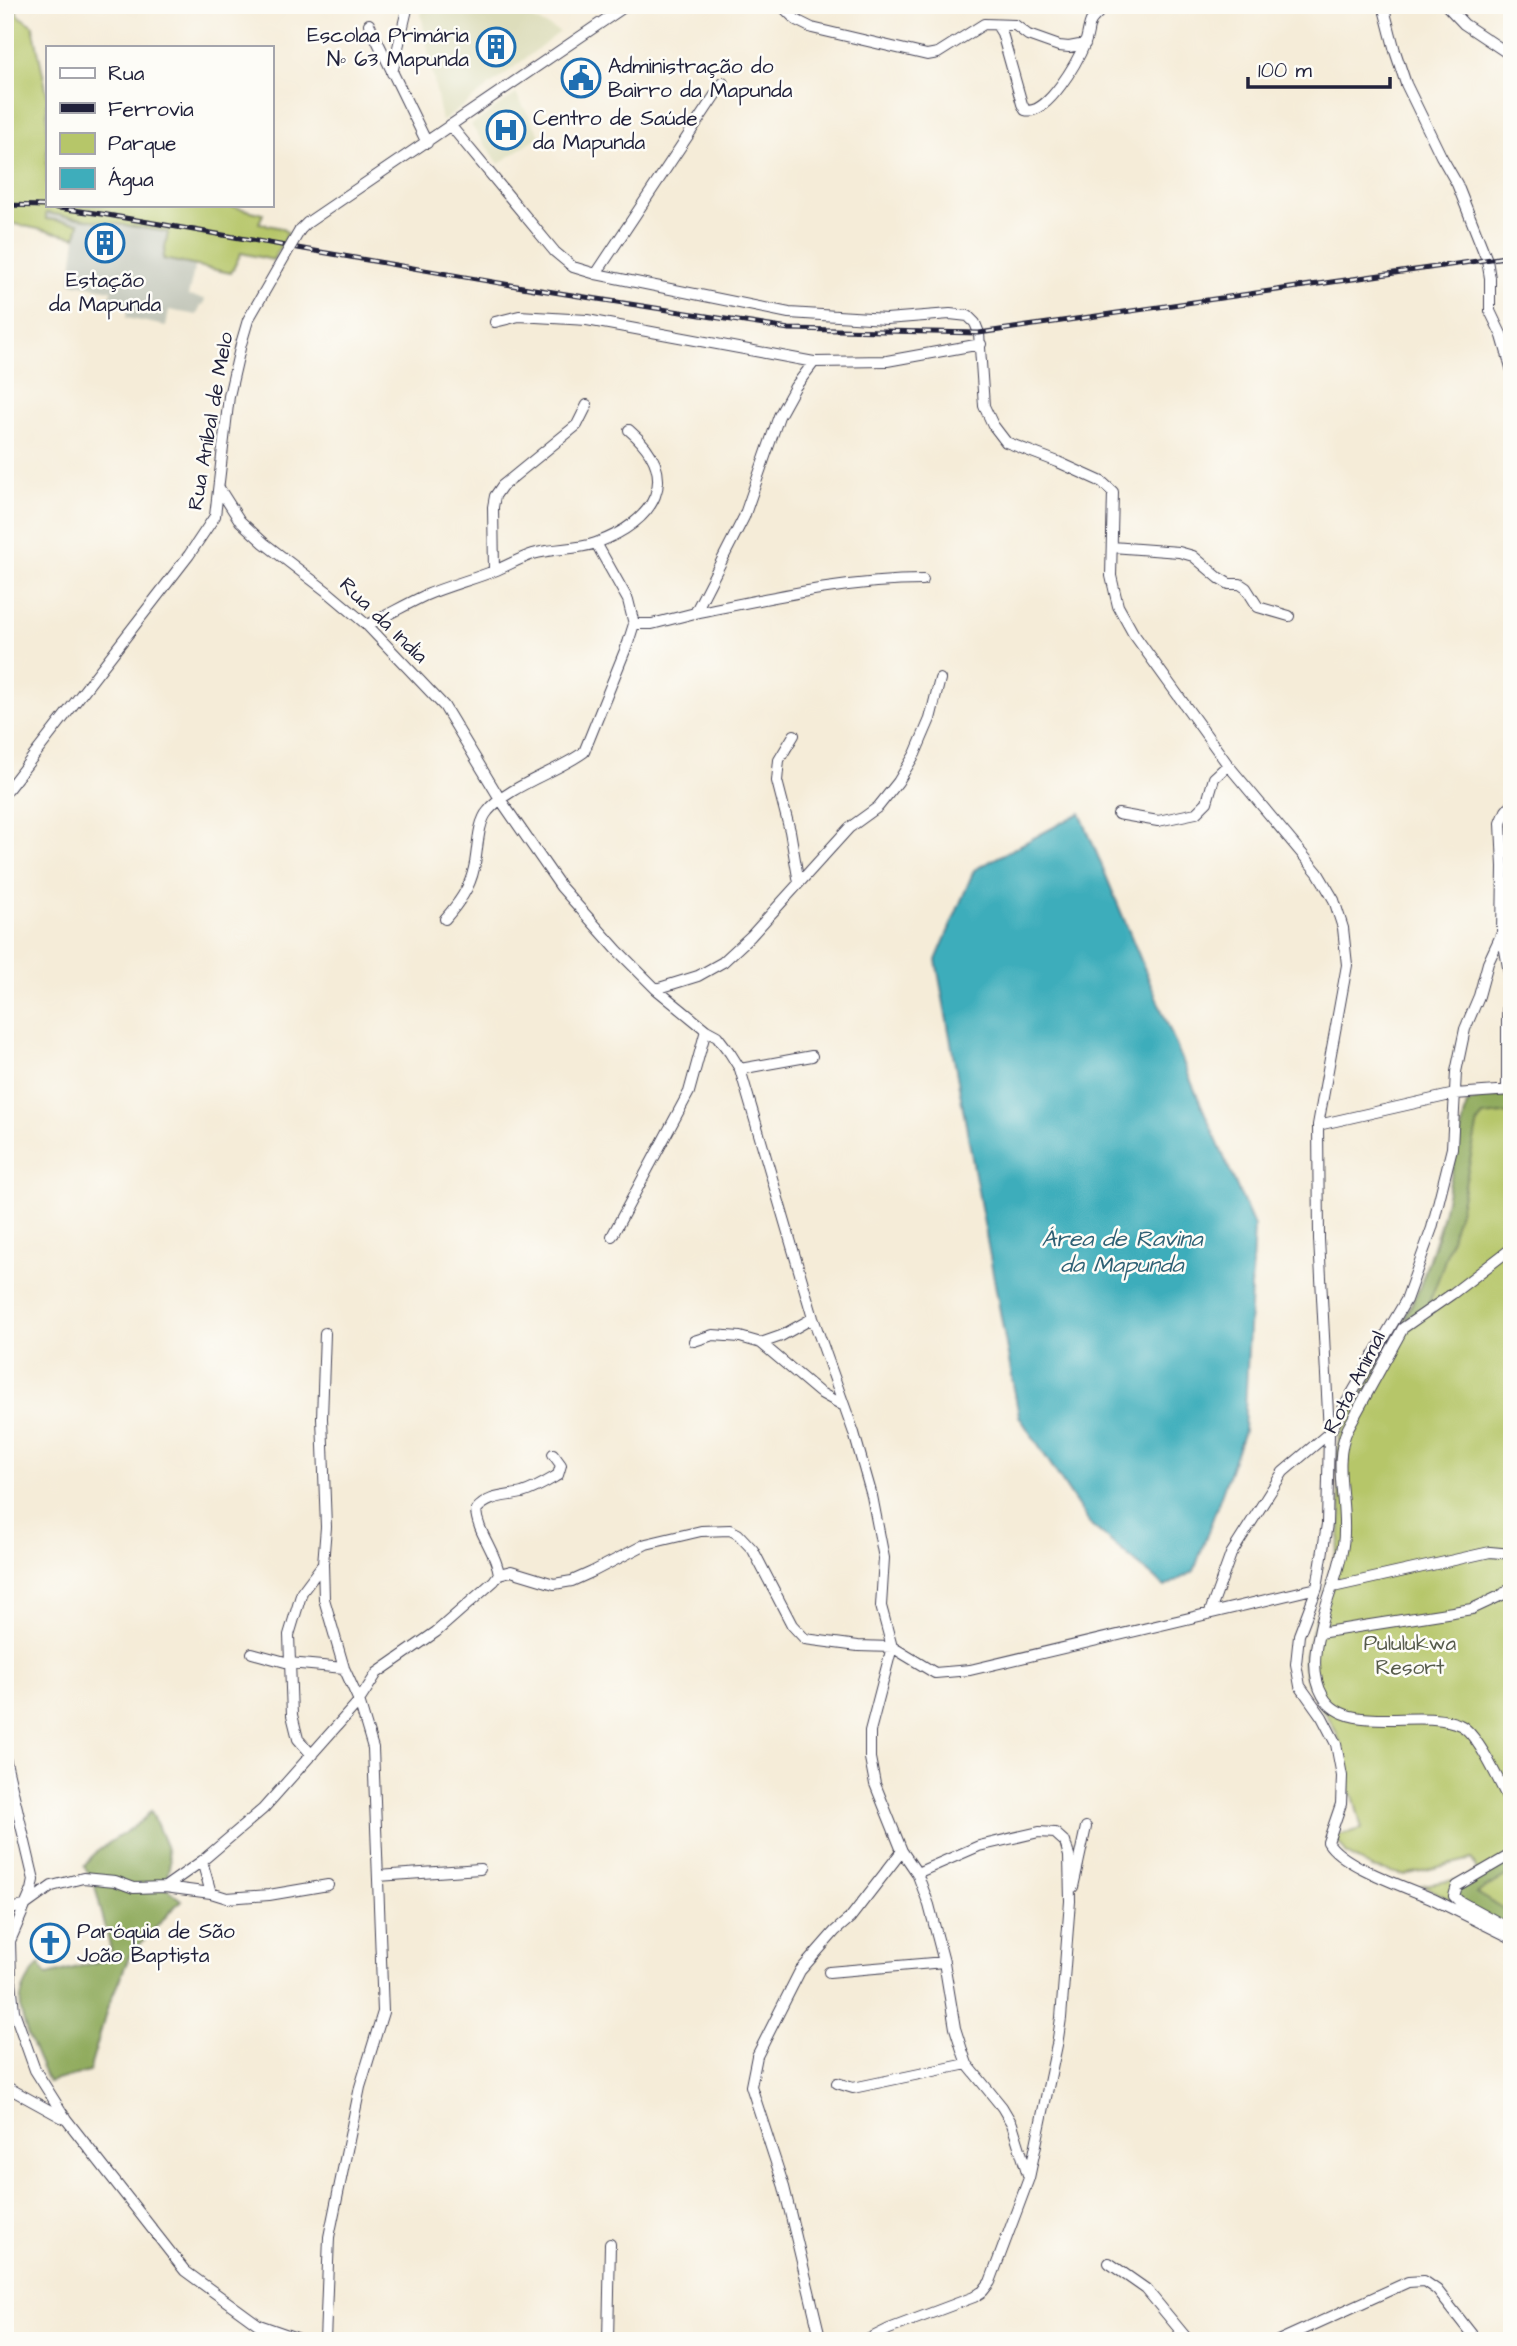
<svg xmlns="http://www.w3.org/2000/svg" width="1517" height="2346" font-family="'Architects Daughter',sans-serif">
  <rect width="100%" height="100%" fill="#fdfcf7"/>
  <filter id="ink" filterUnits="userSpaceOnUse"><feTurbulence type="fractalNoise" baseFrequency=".0143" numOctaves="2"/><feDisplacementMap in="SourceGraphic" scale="14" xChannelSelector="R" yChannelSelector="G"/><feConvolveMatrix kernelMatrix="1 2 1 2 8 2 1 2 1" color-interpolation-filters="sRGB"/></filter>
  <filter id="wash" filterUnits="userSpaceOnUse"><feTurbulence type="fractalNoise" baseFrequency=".00686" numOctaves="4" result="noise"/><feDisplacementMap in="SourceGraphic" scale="28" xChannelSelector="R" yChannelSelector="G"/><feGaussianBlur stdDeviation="1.57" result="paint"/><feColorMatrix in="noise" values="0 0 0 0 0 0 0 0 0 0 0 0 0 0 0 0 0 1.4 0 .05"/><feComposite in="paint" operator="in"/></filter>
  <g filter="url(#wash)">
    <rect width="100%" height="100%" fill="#f5ecd8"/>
    <!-- built -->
    <path fill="#ddb" d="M425 5H504L560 32 442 122 421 14Z
      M516 94 540 135 499 164 471 125Z"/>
    <!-- industrial -->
    <path fill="#c2c6b9" d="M46 213 169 232 163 258 195 265 188 296 205 299 203 305H201L197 315 169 310 166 326 126 318 128 304 109 301 111 290 70 283 78 223 45 219Z"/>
    <!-- green -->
    <path fill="#b6c669" stroke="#6c7452" stroke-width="2" d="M5 5H15L17 14 33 26 47 93V205H227L263 214 259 223 281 228 288 233 273 260 241 253 231 273 163 259 168 232 46 213V219L79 223 76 237 5 222Z
      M1512 1095V1934L1423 1885 1461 1879 1477 1871 1472 1859 1405 1875 1372 1868 1347 1854 1334 1836 1362 1829 1353 1795H1350C1348 1771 1345 1748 1333 1726 1322 1704 1304 1688 1303 1662L1340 1540 1341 1519 1337 1461 1339 1436 1419 1289 1447 1203 1467 1104 1480 1098Z"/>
    <!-- forest -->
    <path fill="#90ab5d" stroke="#59664c" stroke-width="2" d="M1512 1095V1113L1483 1116 1478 1122 1460 1208 1442 1269 1427 1308 1404 1320 1419 1289 1439 1232 1467 1104 1480 1098Z
      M151 1811 166 1846 170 1862 165 1887 181 1900 130 1955 108 2006 89 2072 48 2082C40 2062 17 2019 21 1998 23 1986 32 1973 39 1964L47 1975 113 1958 95 1886 84 1866C101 1841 132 1834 151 1811Z
      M1512 1854V1872L1477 1893 1512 1914V1934L1458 1905 1457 1886Z"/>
    <!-- water -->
    <path fill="#3eadbb" stroke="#30687b" stroke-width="2" d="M1080 813 1193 1086 1254 1226 1244 1431 1194 1571 1165 1587 1090 1524 1019 1416 936 960 974 870Z"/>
  </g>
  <g filter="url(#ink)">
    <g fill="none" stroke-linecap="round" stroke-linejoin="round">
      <defs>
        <path id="minor" d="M781 5 796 20 812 28 927 55 938 53 984 24 1015 25 1028 35 1059 46 1069 47 1085 44
          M1383 5 1395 51 1406 84 1441 156 1457 184 1487 260 1490 278V311L1502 336 1512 371
          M1446 5 1464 24 1512 56
          M369 24 427 143
          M997 25 1002 33 1022 104 1025 110C1047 117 1078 60 1085 43 1088 36 1088 27 1091 21 1095 15 1102 10 1107 5
          M392 73 408 5
          M450 125 555 252 573 267 596 274 789 313 886 319 950 314 968 316 975 323 979 333 984 406 993 425 1006 442 1058 462 1102 482 1113 492 1111 576 1118 606 1133 633 1228 765 1318 873 1334 900 1343 928 1347 965 1318 1125 1319 1239 1329 1433 1327 1524 1317 1588 1299 1635 1296 1664 1300 1686 1322 1717 1336 1744 1342 1776 1341 1804 1328 1842C1342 1866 1406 1887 1433 1899 1459 1912 1486 1925 1512 1938
          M300 230 307 223 627 5
          M596 274 723 83
          M495 322 519 316 587 320 814 362 887 361 981 344
          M219 488 240 521 264 543 329 593 367 625 444 706 500 799 561 887 618 951 656 989 706 1030 717 1036 730 1053 740 1069 813 1318 854 1433 872 1496 884 1558 881 1606 892 1647 870 1731V1758L875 1784 902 1851 917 1873 929 1905 944 1962 955 2028 962 2050 967 2064 1002 2107 1012 2124 1029 2178
          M1112 547 1179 552 1193 556 1219 578 1229 584H1240L1246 588 1258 607 1289 616
          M494 571 493 507 495 496 502 486 577 425 587 405
          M695 613C770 598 847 580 923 580
          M634 624H652L695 613 744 517 779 416 795 387 814 362
          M367 625C386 616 405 605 424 596 447 586 471 580 494 571 507 566 520 558 533 554 554 548 576 550 596 543 654 522 684 477 629 430
          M794 735 779 760 777 781 790 831 799 883
          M5 793 189 555 215 516 229 396 241 344 248 320 278 268
          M1118 814 1158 821 1196 813 1207 802 1214 778 1228 765
          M445 919C458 904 470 888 474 868 478 852 477 823 488 811 508 786 557 772 584 752L628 643 634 624 628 600 596 543
          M656 989 698 976 723 962 751 936 849 828 878 807 898 782 915 754 930 719 940 679
          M740 1069 812 1056
          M1507 1091V1018L1509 973 1502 933 1503 867 1501 823 1506 811 1512 804
          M1318 1125 1455 1094 1511 1090
          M612 1236 689 1092 706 1030
          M1512 1248 1452 1294 1403 1328 1348 1428C1331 1464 1349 1506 1343 1545 1339 1576 1324 1603 1319 1633L1472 1609 1502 1595 1512 1587
          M694 1341 713 1335 740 1337 761 1343 819 1392 844 1406
          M761 1343 781 1336 813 1318
          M499 1574 511 1571 554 1584 572 1581 592 1572 646 1544 701 1531 730 1530 738 1534 753 1550 792 1625 805 1639 858 1646 892 1647 935 1673 970 1670 1317 1588
          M1333 1587 1490 1552 1512 1554
          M1210 1612 1231 1554 1283 1472 1329 1433 1406 1300 1432 1228 1452 1148 1456 1072 1465 1029 1479 996 1488 963 1502 933
          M1319 1633C1314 1654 1312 1677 1323 1696 1345 1737 1423 1707 1460 1725 1478 1733 1502 1788 1512 1807
          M252 1653 289 1663 344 1668
          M312 1755 298 1739 292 1715 289 1635 302 1592 323 1564
          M5 1758 34 1880 32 1890 10 1941 11 1980 14 2011 35 2070 66 2119 185 2271 259 2325 305 2341
          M1512 1854 1457 1886 1454 1896 1459 1901 1512 1930
          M202 1861 211 1893
          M378 1876 480 1869
          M165 1887 211 1893 227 1898 269 1895 328 1885
          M1073 1887 1086 1827
          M5 1910 24 1906 52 1886 83 1878 115 1881 134 1888 165 1887 202 1861 263 1809 359 1701 377 1673 436 1632 494 1581 499 1574C496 1551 477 1533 476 1510 489 1495 504 1497 522 1493 535 1489 546 1482 558 1475L561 1465 553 1454
          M829 1972 944 1962
          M837 2083 853 2088 967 2064
          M5 2086 65 2119
          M1109 2263 1146 2289 1189 2341
          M325 2341 329 2237 360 2087 383 2012 373 1748 359 1701 344 1668 324 1599 323 1564 326 1527 322 1418 325 1333
          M608 2341 610 2244
          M821 2341 784 2187 751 2086 757 2056 800 1971 835 1931 850 1918 902 1851
          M865 2341 889 2329 974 2297 983 2291 990 2282 1029 2178 1057 2045 1061 2018 1070 1901 1069 1856 1065 1842 1055 1833 1039 1832 979 1846 917 1873
          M1278 2341 1408 2282 1424 2281 1437 2290 1477 2341"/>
      </defs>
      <!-- minor casing -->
      <use href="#minor" stroke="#424053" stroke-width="12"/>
      <!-- minor -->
      <use href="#minor" stroke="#fff" stroke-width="10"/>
      <defs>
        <path id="rail" d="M5 205 44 206 102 214 534 289 789 329 979 333 1512 256"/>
      </defs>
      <!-- rail casing -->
      <use href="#rail" stroke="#22223b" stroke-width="5"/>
      <!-- rail -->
      <use href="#rail" stroke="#fdfcf7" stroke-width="2.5" stroke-dasharray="8" stroke-linecap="butt"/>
      <defs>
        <path id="minor-bridge" d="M278 268 300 230"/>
      </defs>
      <!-- minor-bridge casing -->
      <use href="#minor-bridge" stroke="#424053" stroke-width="12" stroke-linecap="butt"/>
      <!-- minor-bridge -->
      <use href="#minor-bridge" stroke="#fff" stroke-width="10"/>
    </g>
  </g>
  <!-- icons -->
  <defs>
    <symbol id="building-ring" viewBox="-11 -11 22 22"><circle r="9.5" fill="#fdfcf7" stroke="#1f6fb2" stroke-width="1.5"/><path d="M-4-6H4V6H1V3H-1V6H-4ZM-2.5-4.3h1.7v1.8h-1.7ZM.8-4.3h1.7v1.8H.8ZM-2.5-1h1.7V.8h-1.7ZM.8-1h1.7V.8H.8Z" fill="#1f6fb2"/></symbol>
    <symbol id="civic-ring" viewBox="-11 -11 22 22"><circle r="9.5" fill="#fdfcf7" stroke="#1f6fb2" stroke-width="1.5"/><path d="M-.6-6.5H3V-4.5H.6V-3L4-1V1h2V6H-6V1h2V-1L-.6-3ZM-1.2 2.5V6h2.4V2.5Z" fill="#1f6fb2"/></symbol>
    <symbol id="hospital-ring" viewBox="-11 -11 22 22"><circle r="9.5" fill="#fdfcf7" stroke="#1f6fb2" stroke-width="1.5"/><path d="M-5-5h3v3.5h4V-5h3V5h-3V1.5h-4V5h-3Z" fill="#1f6fb2"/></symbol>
    <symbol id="church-ring" viewBox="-11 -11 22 22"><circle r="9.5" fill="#fdfcf7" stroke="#1f6fb2" stroke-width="1.5"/><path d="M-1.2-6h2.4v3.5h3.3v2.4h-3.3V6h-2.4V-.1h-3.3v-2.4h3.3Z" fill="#1f6fb2"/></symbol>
  </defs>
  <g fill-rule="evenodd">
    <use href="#building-ring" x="474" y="25" width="44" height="44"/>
    <use href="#civic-ring" x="559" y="56" width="44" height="44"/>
    <use href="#hospital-ring" x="484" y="108" width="44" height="44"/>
    <use href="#building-ring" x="83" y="221" width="44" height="44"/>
    <use href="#church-ring" x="28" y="1921" width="44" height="44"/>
  </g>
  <g text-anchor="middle" stroke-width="5" stroke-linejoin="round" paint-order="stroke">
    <!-- poi labels -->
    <g font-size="21" fill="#22223b" stroke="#fdfcf7" text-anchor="start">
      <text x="469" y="42" text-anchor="end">Escolaa Primária<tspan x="469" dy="24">Nº 63 Mapunda</tspan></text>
      <text x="608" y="73">Administração do<tspan x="608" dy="24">Bairro da Mapunda</tspan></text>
      <text x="533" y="125">Centro de Saúde<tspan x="533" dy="24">da Mapunda</tspan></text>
      <text x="105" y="287" text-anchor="middle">Estação<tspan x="105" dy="24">da Mapunda</tspan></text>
      <text x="77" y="1938">Paróquia de São<tspan x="77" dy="24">João Baptista</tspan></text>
    </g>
    <!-- street labels -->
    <g font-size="21" fill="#22223b" stroke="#fdfcf7">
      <text transform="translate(210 421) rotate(-80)" y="7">Rua Aníbal de Melo</text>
      <text transform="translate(384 620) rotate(44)" y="7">Rua da India</text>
      <text transform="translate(1354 1382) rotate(-63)" y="7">Rota Animal</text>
    </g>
    <!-- park labels -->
    <g font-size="21" fill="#565b4b" stroke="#fdfcf7">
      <text x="1410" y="1650">Pululukwa<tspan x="1410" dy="24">Resort</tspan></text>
    </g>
    <!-- water labels -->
    <g font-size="23" font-style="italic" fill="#2f6175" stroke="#fdfcf7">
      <text x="1122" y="1246">Área de Ravina<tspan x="1122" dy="26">da Mapunda</tspan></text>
    </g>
  </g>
  <!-- margin -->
  <rect width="1517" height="2346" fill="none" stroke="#fdfcf7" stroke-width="28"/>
  <!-- legend -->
  <rect x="46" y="46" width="228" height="161" fill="#fdfcf7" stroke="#a5a5ac" stroke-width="2"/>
  <rect x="60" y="68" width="35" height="10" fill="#ffffff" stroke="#a5a5ac" stroke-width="2"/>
  <text x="108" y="80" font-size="21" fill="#22223b">Rua</text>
  <rect x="60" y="103" width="35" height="10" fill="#22223b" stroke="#a5a5ac" stroke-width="2"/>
  <text x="108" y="116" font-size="21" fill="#22223b">Ferrovia</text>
  <rect x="60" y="133" width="35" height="21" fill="#b6c669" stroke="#a5a5ac" stroke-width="2"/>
  <text x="108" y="150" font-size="21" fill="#22223b">Parque</text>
  <rect x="60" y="168" width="35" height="21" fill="#3eadbb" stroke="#a5a5ac" stroke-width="2"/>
  <text x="108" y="186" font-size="21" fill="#22223b">Água</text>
  <!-- scale -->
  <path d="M1248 77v10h142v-10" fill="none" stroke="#22223b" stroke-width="3.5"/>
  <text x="1258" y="77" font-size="21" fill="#22223b" stroke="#fdfcf7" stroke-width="5" paint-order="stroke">100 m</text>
</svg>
